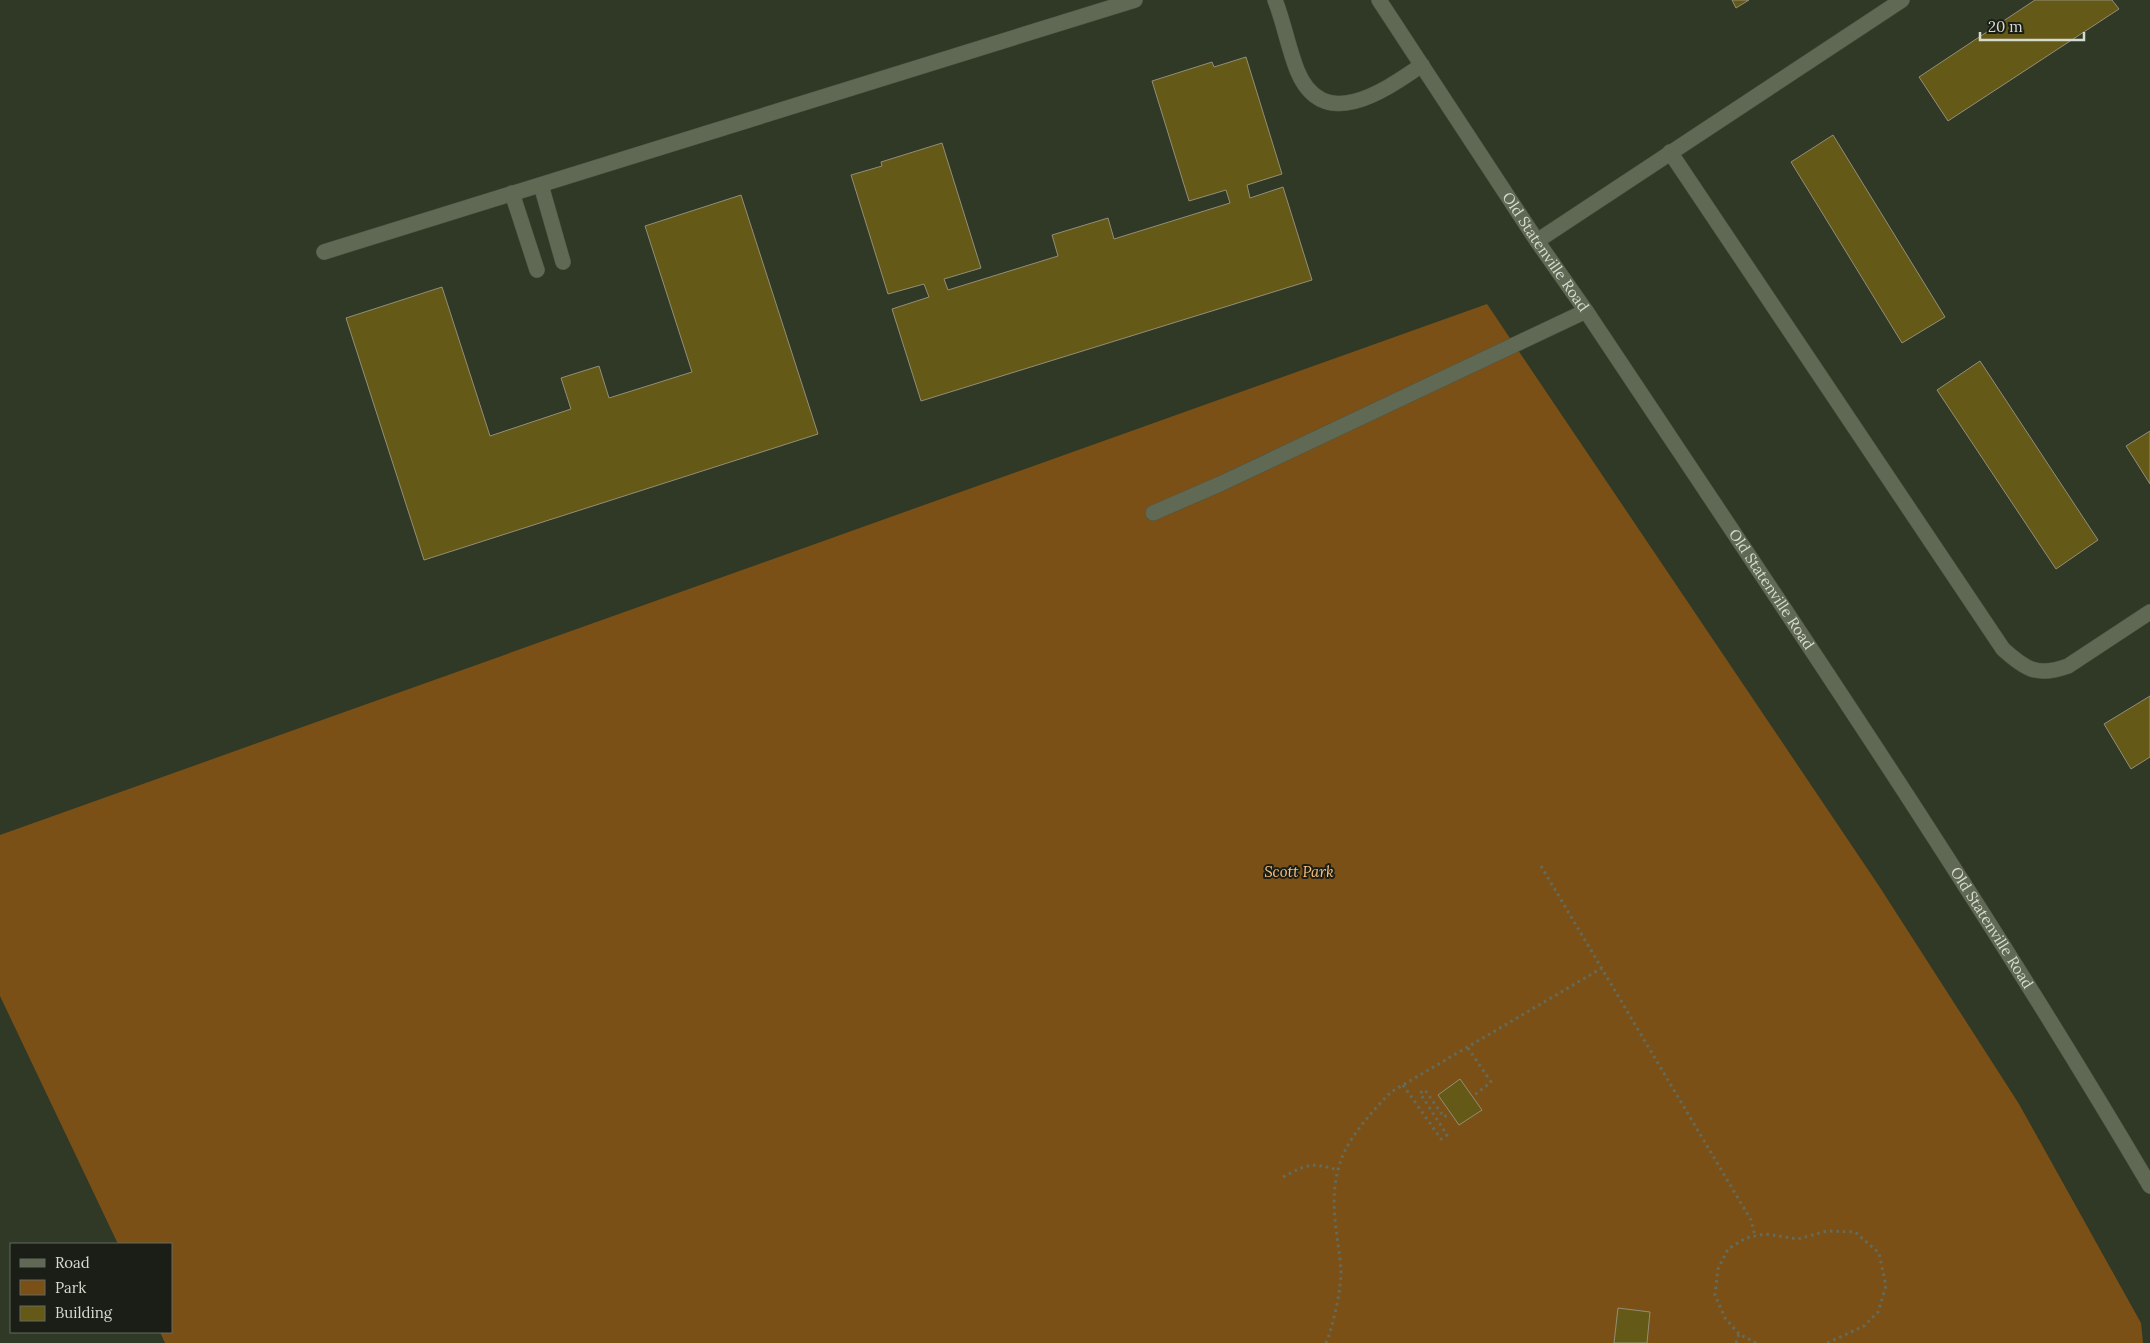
<svg xmlns="http://www.w3.org/2000/svg" width="2150" height="1343" font-family="Lora,serif">
  <rect width="100%" height="100%" fill="#303926"/>
  <!-- green -->
  <path fill="#7b5017" d="M1487 304 1879 886 2019 1104 2141 1323 2143 1343H165L160 1332H171V1244H118L0 996V835Z"/>
  <!-- building -->
  <path fill="#655917" stroke="#938e77" d="M1732 0H1749L1736 8Z
    M2035 0H2112L2119 9 1948 121 1919 77Z
    M1246 57 1282 174 1247 185 1250 198 1283 187 1312 280 921 401 892 309 929 297 924 284 888 294 851 175 882 166 881 162 942 143 981 268 944 279 948 290 1058 256 1052 235 1108 218 1114 239 1230 203 1226 190 1189 201 1152 81 1212 62 1214 67Z
    M1833 135 1945 317 1902 343 1791 162Z
    M741 195 818 434 424 560 346 318 442 287 490 436 571 409 561 378 599 366 609 398 692 372 645 226Z
    M1980 361 2098 540 2056 569 1937 390Z
    M2150 431V484L2126 446Z
    M2150 696V757L2131 769 2104 724Z
    M1460 1079 1482 1110 1459 1125 1438 1095Z
    M1618 1308 1650 1312 1647 1343H1614Z"/>
  <g fill="none" stroke-linecap="round" stroke-linejoin="round">
    <defs>
      <g id="minor">
        <path d="M1275 0C1284 23 1288 47 1297 70 1323 134 1384 91 1422 65"/>
        <path id="s1" d="M1379 0 1537 241 1586 311C1778 600 1974 887 2150 1186"/>
        <path d="M1670 152 2003 649C2026 670 2038 677 2068 666L2150 612"/>
        <path d="M541 185 563 262"/>
        <path d="M512 193 537 270"/>
        <path d="M1537 241 1902 0"/>
        <path d="M324 252 1135 0"/>
        <path d="M1153 513 1220 484 1586 311"/>
      </g>
    </defs>
    <!-- minor casing -->
    <use href="#minor" stroke="#4d5444" stroke-width="16"/>
    <!-- path -->
    <path stroke="#636b5b" stroke-width="3" stroke-dasharray="2.5 4" stroke-linecap="butt" d="M1541 866 1751 1220 1755 1236
      M1468 1048 1491 1082 1472 1097
      M1403 1085 1441 1139 1447 1135 1420 1093 1425 1090 1444 1117 1450 1113
      M1283 1177C1308 1164 1310 1162 1338 1170
      M1326 1343C1333 1327 1342 1286 1341 1269 1338 1235 1329 1204 1338 1170 1345 1140 1370 1114 1391 1092L1602 968
      M1736 1343 1739 1334
      M1756 1343 1739 1334 1725 1318 1715 1295 1718 1269 1728 1249 1746 1238 1765 1234 1798 1239 1827 1231 1855 1232 1879 1253 1886 1286 1878 1312 1864 1326 1827 1343"/>
    <!-- minor -->
    <use href="#minor" stroke="#606954" stroke-width="15"/>
  </g>
  <g text-anchor="middle" stroke-width="4" stroke-linejoin="round" paint-order="stroke">
    <!-- street labels -->
    <g font-size="15" fill="#d5dbcf" stroke="#1a1e16">
      <text dy="5" stroke="none"><textPath href="#s1" startOffset="302">Old Statenville Road</textPath></text>
      <text dy="5" stroke="none"><textPath href="#s1" startOffset="708">Old Statenville Road</textPath></text>
      <text dy="5" stroke="none"><textPath href="#s1" startOffset="1112">Old Statenville Road</textPath></text>
    </g>
    <!-- park labels -->
    <g font-size="15" font-style="italic" fill="#fbc07d" stroke="#1a1e16">
      <text x="1299" y="877">Scott Park</text>
    </g>
  </g>
  <!-- legend -->
  <rect x="10" y="1243" width="162" height="90" fill="#1a1e16" stroke="#656a60"/>
  <rect x="20" y="1259" width="25" height="8" fill="#606954" stroke="#656a60"/>
  <text x="55" y="1268" font-size="15" fill="#d5dbcf">Road</text>
  <rect x="20" y="1280" width="25" height="15" fill="#7b5017" stroke="#656a60"/>
  <text x="55" y="1293" font-size="15" fill="#d5dbcf">Park</text>
  <rect x="20" y="1306" width="25" height="15" fill="#655917" stroke="#656a60"/>
  <text x="55" y="1318" font-size="15" fill="#d5dbcf">Building</text>
  <!-- scale -->
  <path d="M1980 32v8h104v-8" fill="none" stroke="#d5dbcf" stroke-width="2.5"/>
  <text x="1988" y="32" font-size="15" fill="#d5dbcf" stroke="#1a1e16" stroke-width="4" paint-order="stroke">20 m</text>
</svg>
